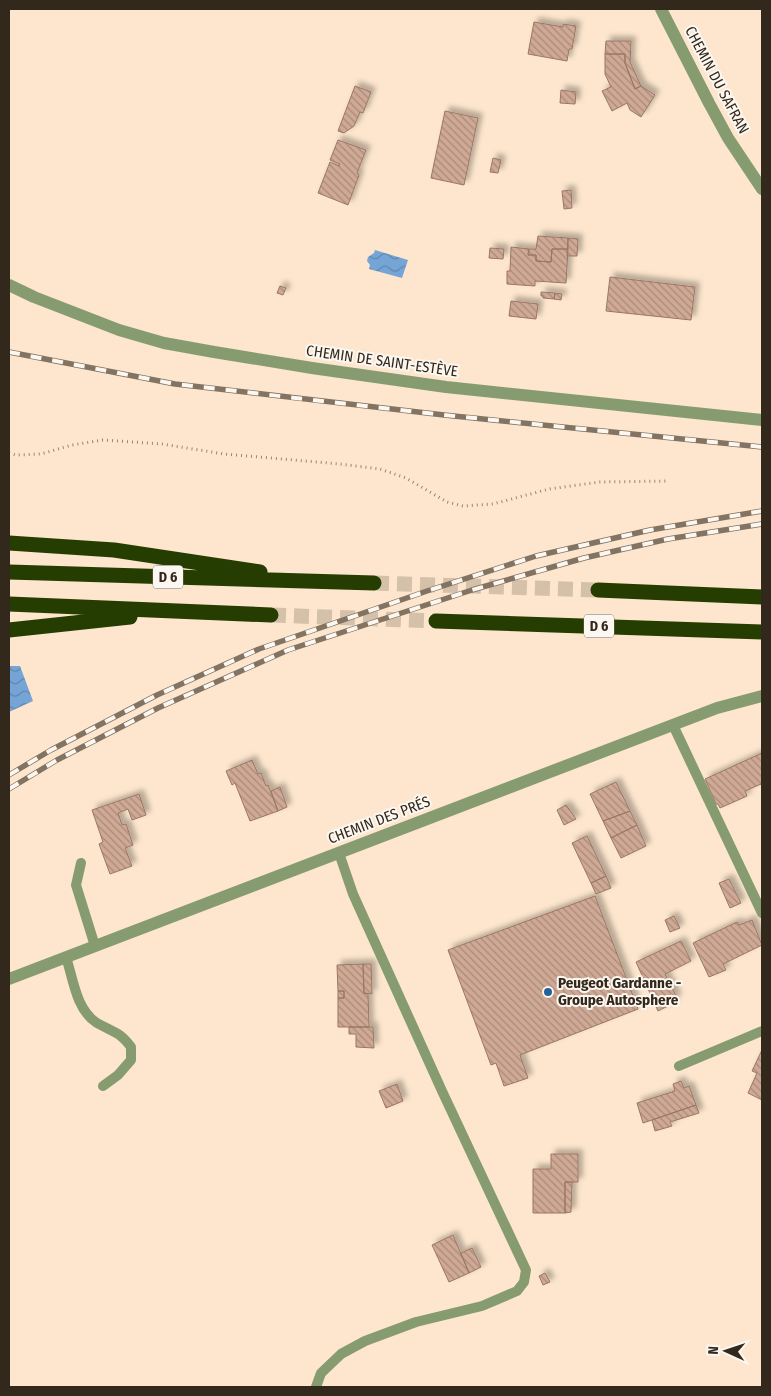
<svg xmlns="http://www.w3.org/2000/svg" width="771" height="1396" font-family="'Fira Sans Condensed',sans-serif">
  <defs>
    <pattern id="water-waves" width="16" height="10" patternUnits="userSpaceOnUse" patternTransform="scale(1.25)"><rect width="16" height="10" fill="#75a5d6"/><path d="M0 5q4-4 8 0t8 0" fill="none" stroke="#6186ad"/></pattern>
    <pattern id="building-back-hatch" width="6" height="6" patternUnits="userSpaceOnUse" patternTransform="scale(1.25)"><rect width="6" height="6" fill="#cfa995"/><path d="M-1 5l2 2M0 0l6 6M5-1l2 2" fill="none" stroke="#a98a79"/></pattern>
    <filter id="shadow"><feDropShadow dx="4.5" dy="-4.5" stdDeviation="2.5" flood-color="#0004"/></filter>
  </defs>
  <rect width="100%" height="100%" fill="#fde6cd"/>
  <!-- water -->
  <path fill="url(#water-waves)" d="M375 250 408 260 402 278 369 269 370 265 367 261 368 257 374 253Z
    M9 666H20L33 701 9 712Z"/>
  <!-- building -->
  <path fill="url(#building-back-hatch)" stroke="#9a7764" filter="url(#shadow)" d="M534 22 563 27V24L576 26 572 49H569L567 61 528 54Z
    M606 41H631L630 62 641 86 635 89 625 63V54H605Z
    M605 54H625V63L635 89 641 86 655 95 641 117 630 110 627 103 612 111 602 91 611 87 605 74Z
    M355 86 371 92 363 113 360 112 354 126 344 133 338 131Z
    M561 90 576 92 575 104 560 103Z
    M445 111 478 118 464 185 431 178Z
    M338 140 366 150 357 173 359 175 348 205 318 193 330 162 339 166 340 164 330 160Z
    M493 158 501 160 498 173 490 172Z
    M571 190 572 208 564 209 562 191Z
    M538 236 568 238V249H552L551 262 536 261V255H528L529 249H536Z
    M568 238 578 239 577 256H567Z
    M511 247 529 249 528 255H536V261L551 262 552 249H568L566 283 535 281V286L507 284V271H510Z
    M490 248 504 249 503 259 489 258Z
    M610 277 695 287 691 320 606 311Z
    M280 286 286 288 283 295 277 293Z
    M541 292 555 293 554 299 543 298V296H541Z
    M555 293 562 294 561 300 554 299Z
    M511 301 538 304 536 319 509 316Z
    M762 753V787L761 784 745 791 747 796 720 808 718 804H716L705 779Z
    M252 760 258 774 261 773 266 786 268 785 278 811 250 821 235 783 232 785 226 771Z
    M616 782 630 811 603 821 590 794Z
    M280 787 287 807 278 811 271 791Z
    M139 794 146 815 132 820 128 809 118 813 122 825 126 824 133 845 125 848 132 866 110 874 99 844 103 842 92 810Z
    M566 805 576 819 564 825 557 810Z
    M630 811 637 825 611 838 603 821Z
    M637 825 646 846 621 858 611 838Z
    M587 836 606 876 591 883 572 843Z
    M606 876 611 888 596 894 591 883Z
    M729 879 741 903 730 908 719 883Z
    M595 896 638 1009 520 1055 528 1078 504 1086 496 1063 491 1065 448 950Z
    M674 916 680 928 670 932 665 920Z
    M752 920 762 945 723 964 726 970 709 977 693 943 737 922 739 925Z
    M681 941 691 961 665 974 677 998 673 1000 674 1003 658 1011 636 962Z
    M363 964 364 993 368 994 369 1027H338V998H344V991H338L337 965Z
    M363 964H371L372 994 364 993Z
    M338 991H344V998H338Z
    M349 1027H373L374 1048 356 1047V1034H349Z
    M762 1050V1100L748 1093 757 1073 752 1071Z
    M681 1081 684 1088 689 1086 696 1105 643 1123 637 1103 675 1091 673 1084Z
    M397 1084 403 1101 386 1108 379 1091Z
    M696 1105 699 1113 670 1122 672 1126 655 1131 652 1120Z
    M551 1154H578V1182H565V1213H533V1169H551Z
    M565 1182H572L571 1212 565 1213Z
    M453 1235 469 1273 449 1282 432 1245Z
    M472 1248 481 1267 469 1273 461 1253Z
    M545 1273 550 1282 543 1285 539 1276Z"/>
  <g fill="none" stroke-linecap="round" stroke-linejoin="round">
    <!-- highway-tunnel -->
    <path stroke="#d5c0aa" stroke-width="15" stroke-dasharray="15 8" stroke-linecap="butt" d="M374 583 598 590
      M271 615 436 621"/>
    <!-- path -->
    <path stroke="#978674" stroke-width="3" stroke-dasharray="1 4" stroke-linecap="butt" d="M9 453 16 455 41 454 72 445 103 440 162 444 224 454 340 464 380 469 406 478 447 502 463 506 493 504 549 489 600 482 669 481"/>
    <!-- lane -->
    <path stroke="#869c70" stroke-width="10" d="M673 725 762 913
      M81 863 76 885 95 946
      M66 957C73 978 76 1010 97 1023 113 1032 119 1031 131 1047V1060L118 1075 103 1086
      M679 1066 762 1031
      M316 1387 321 1373 341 1354 365 1341 416 1322 482 1306 517 1291 524 1282 526 1270 442 1091 353 894 339 853"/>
    <!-- street -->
    <path stroke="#869c70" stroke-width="12" d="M661 9 709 103 728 138 762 189
      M9 285 34 297 119 330 164 343 214 352 312 368 446 387 762 420
      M9 979 717 708 762 696"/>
    <!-- highway -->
    <path stroke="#253d00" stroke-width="15" d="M9 543 114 550 260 572
      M9 572 374 583
      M598 590 762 597
      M9 604 271 615
      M436 621 762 632
      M9 630 130 617"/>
    <defs>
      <path id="rail" d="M9 352 175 384 444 415 762 447
        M9 775 51 750 157 695 259 649 427 591 536 556 650 530 762 511
        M9 789 57 760 158 708 288 650 472 590 584 558 668 539 762 524"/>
    </defs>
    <!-- rail casing -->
    <use href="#rail" stroke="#827362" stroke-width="5.5"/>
    <!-- rail -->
    <use href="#rail" stroke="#fcf7f0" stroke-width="4" stroke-dasharray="11" stroke-linecap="butt"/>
  </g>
  <!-- markers -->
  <circle fill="#266198" stroke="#fcf7f0" stroke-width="2" cx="548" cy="992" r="5"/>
  <g text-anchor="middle" stroke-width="4" stroke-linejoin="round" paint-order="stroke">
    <!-- shield labels -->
    <g fill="#fcf7f0" stroke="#6f665c" stroke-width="1">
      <rect x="153" y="565.5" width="30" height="23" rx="4"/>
      <rect x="584" y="614.5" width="30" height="23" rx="4"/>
    </g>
    <g font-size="14" font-weight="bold" fill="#33281c">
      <text x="168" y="582">D 6</text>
      <text x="599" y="631">D 6</text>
    </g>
    <!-- street labels -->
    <g font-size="15" fill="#33281c" stroke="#fcf7f0">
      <text transform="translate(717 80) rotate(62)" y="5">CHEMIN DU SAFRAN</text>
      <text transform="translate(382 361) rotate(8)" y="5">CHEMIN DE SAINT-ESTÈVE</text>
      <text transform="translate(379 820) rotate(-21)" y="5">CHEMIN DES PRÉS</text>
    </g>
    <!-- poi labels -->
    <g font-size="15" font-weight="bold" fill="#33281c" stroke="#fcf7f0" text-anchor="start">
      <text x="558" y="988">Peugeot Gardanne -<tspan x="558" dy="17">Groupe Autosphere</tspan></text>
    </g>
  </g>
  <!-- border -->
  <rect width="771" height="1396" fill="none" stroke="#33281c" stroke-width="20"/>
  <!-- north arrow -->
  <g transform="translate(726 1351) rotate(273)" stroke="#fcf7f0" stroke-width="4" paint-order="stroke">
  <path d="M0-4L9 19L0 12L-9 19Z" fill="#33281c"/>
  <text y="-8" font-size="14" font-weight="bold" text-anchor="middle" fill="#33281c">N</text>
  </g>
</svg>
